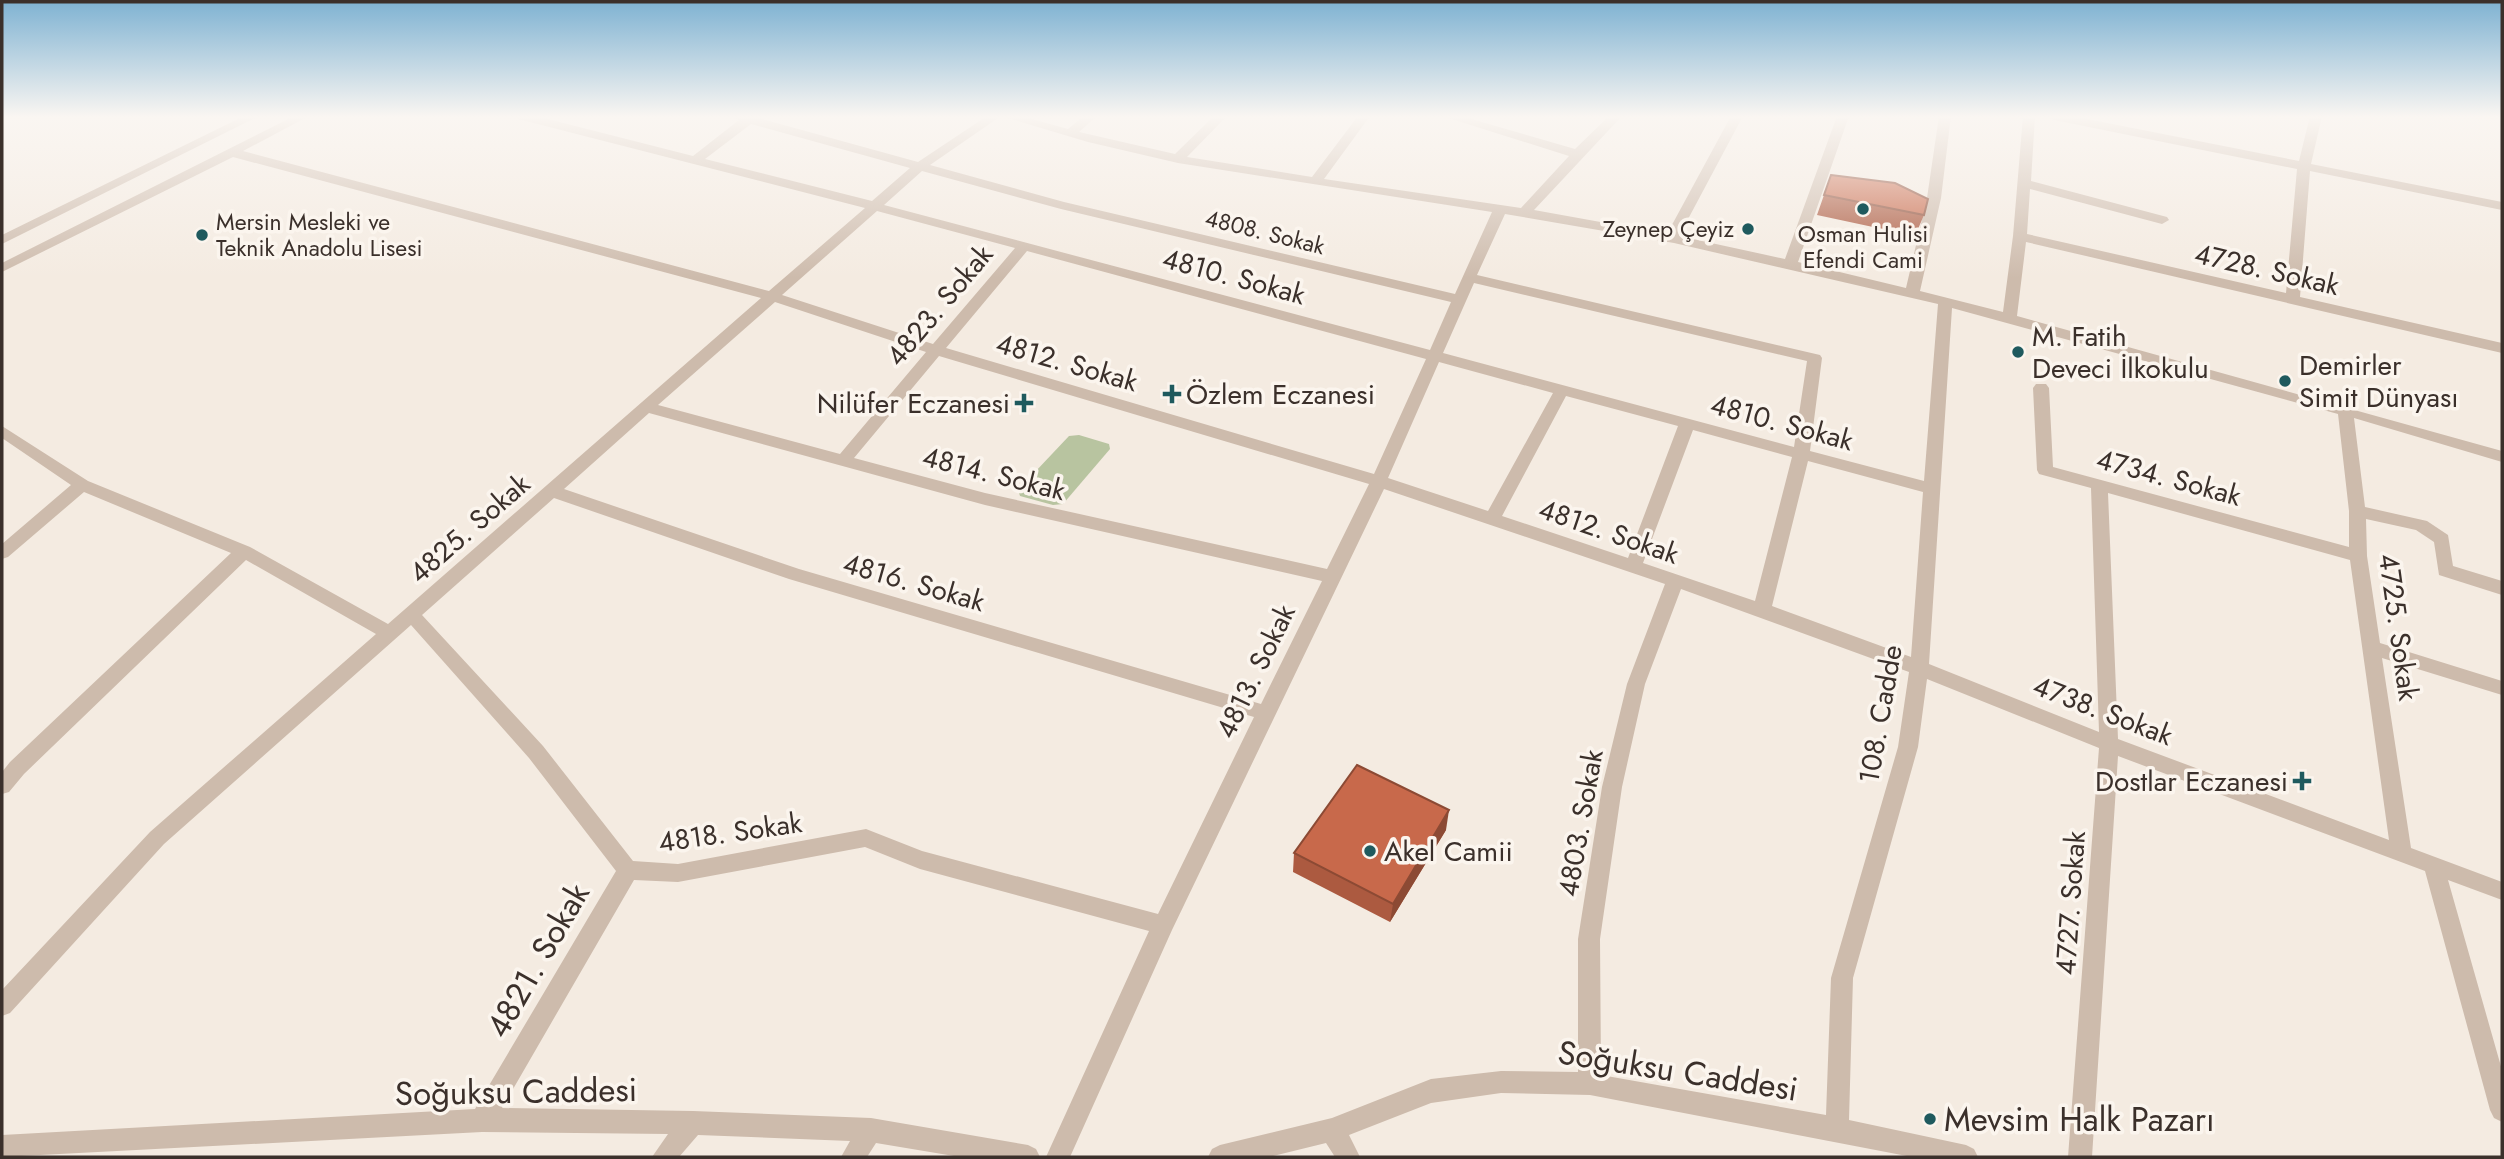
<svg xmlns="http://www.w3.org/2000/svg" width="2504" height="1159" font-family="Jost,sans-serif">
  <rect width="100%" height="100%" fill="#f4ebe1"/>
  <!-- green -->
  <path fill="#b8c4a0" d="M1079 435 1109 444 1110 449 1063 504 1053 505 1020 496 1018 490 1069 436Z"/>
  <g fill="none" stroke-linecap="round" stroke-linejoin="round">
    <!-- minor -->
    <path fill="#cdbbac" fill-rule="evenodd" d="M244 116H259L2 244V235Z
      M294 116H309L243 151 769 291 865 208 518 119 516 116H536L693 156 739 120 731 116H759L758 118 918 162 987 116H1021L1068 129 1084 116H1097L1079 132 1175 154 1214 116H1227L1187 157 1312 177 1358 116H1370L1324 179 1521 208 1569 156 1442 116H1461L1575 149 1609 116H1622L1534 210 1667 234 1731 116H1743L1679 236 1785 259 1837 116H1849L1798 262 1906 288 1927 198 1939 116H1951L1941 198 1920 291 2003 312 2013 236 2023 116H2035L2031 181 2167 217 2169 220 2162 224 2030 189 2027 234 2286 293 2297 169 2054 120 2048 116H2072L2299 161 2310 116H2322L2311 164 2502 202V210L2310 171 2300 297 2502 343V353L2026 242 2017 316 2502 451V462L2354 418 2365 507 2427 521 2448 535 2453 566 2502 581V595L2439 575 2434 542 2416 530 2366 519 2367 556 2380 643 2502 681V695L2382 658 2411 848 2502 882V900L2448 880 2502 1070V1122L2494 1118 2490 1110 2425 871 2118 756 2092 1157H2068L2099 748 1927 679 1918 747 1853 978 1849 1120 1966 1145 1974 1149 1978 1157H1912L1590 1095 1501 1093 1431 1103 1349 1135 1360 1157H1335L1326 1143 1269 1157H1208L1212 1149 1220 1145 1332 1118 1431 1079 1501 1071 1578 1072V939L1602 787 1627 684 1665 584 1384 489 1172 930 1070 1157H1046L1149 931 920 869 865 847 678 882 634 880 502 1108 693 1111 871 1118 1028 1145 1036 1149 1040 1157H960L876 1143 867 1157H841L850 1141 698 1135 679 1157H652L668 1134 482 1132 2 1157V1135L475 1109 616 871 529 758 411 625 164 844 10 1013 2 1016V990L150 832 376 634 246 560 24 774 9 792 2 794V772L10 762 231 553 84 492 8 557 2 559V544L71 485 2 438V426L88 481 250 547 388 624 761 298 233 157 2 272V263ZM1001 116 1088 142 1178 163 1492 212 1455 294 1064 202 930 165ZM751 124 910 168 872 201 705 159ZM922 171 1061 209 1451 302 1430 350 884 205ZM877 211 1015 248 933 344 782 295ZM1505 214 1674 243 1938 304 1924 481 1810 451 1822 358 1820 355 1477 275ZM1027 251 1426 359 1374 474 946 348ZM1474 283 1807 361 1794 447 1443 353ZM775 302 926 352 840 454 658 405ZM1952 308 2338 414 2349 511V547L2053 467 2049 388 2046 384H2036L2033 388 2037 470 2039 474 2091 488 2099 732 1929 664ZM939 356 1369 484 1327 569 985 493 854 458ZM1439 362 1553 393 1488 511 1388 478ZM1566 396 1678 426 1628 558 1502 516ZM649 413 985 505 1322 581 1261 704 799 569 564 489ZM1693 430 1792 457 1755 601 1643 563ZM1808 461 1923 492 1911 657 1772 606ZM2108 493 2350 560 2389 840 2118 739ZM554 498 789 579 1254 717 1158 914 922 851 866 829 678 864 633 861 543 746 422 615ZM1681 589 1909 672 1898 747 1831 978 1826 1115 1601 1075 1600 939 1622 787 1645 684Z"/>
  </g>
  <!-- wall -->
  <path fill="#ac5a40" d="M1831 175 1924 215 1915 236 1817 215Z
    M1446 830 1390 922 1293 872 1294 853Z"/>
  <!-- shaded-wall -->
  <path fill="#8c4a34" d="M1449 810 1446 830 1390 922 1393 904Z"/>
  <!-- building -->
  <path fill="#c8694b" stroke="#8c4a34" stroke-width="2" d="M1831 175 1895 183 1928 199 1924 215 1824 195Z
    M1357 765 1449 810 1393 904 1294 853Z"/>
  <!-- sky -->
  <linearGradient id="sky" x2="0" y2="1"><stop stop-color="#7eb2d2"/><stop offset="0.42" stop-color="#faf6f2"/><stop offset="1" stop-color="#faf6f2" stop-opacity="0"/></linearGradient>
  <rect width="2504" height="278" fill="url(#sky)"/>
  <!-- markers -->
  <g fill="#1f5a5e" stroke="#fbf5ee" stroke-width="2.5">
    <circle cx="1863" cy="209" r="7"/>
    <circle cx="1748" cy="229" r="7"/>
    <circle cx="202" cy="235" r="7"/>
    <circle cx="2018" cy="352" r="7"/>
    <circle cx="2285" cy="381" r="7"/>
    <path d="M1168.5 383.5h7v7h7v7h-7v7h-7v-7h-7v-7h7z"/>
    <path d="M1020.5 392.5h7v7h7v7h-7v7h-7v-7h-7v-7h7z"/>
    <path d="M2298.5 770.5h7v7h7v7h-7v7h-7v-7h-7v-7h7z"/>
    <circle cx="1370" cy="851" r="7"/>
    <circle cx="1930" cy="1119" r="7"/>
  </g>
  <g text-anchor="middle" stroke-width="7" stroke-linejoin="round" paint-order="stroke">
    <!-- far-poi labels -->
    <g font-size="23" fill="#3b302b" stroke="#fbf5ee" text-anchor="start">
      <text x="216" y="230">Mersin Mesleki ve<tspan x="216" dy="26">Teknik Anadolu Lisesi</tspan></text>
      <text x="1734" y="237" text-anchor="end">Zeynep Çeyiz</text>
      <text x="1863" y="242" text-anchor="middle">Osman Hulisi<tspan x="1863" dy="26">Efendi Cami</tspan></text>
    </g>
    <!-- far-street labels -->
    <g font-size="23" fill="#3b302b" stroke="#fbf5ee">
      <text transform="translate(1265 232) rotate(14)" y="8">4808. Sokak</text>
    </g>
    <!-- street labels -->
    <g font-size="28" fill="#3b302b" stroke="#fbf5ee">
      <text transform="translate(2267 269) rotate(13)" y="10">4728. Sokak</text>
      <text transform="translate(1234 276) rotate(15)" y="10">4810. Sokak</text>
      <text transform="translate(939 305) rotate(-50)" y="10">4823. Sokak</text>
      <text transform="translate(1067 362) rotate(16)" y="10">4812. Sokak</text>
      <text transform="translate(1782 422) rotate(15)" y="10">4810. Sokak</text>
      <text transform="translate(994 473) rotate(14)" y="10">4814. Sokak</text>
      <text transform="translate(2169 477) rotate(15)" y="10">4734. Sokak</text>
      <text transform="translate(469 528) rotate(-41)" y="10">4825. Sokak</text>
      <text transform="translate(1609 531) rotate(19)" y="10">4812. Sokak</text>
      <text transform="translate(914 582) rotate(16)" y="10">4816. Sokak</text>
      <text transform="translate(2399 627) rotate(82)" y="10">4725. Sokak</text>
      <text transform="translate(1255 671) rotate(-64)" y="10">4813. Sokak</text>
      <text transform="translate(2103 710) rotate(21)" y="10">4738. Sokak</text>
      <text transform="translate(1880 714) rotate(-80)" y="10">108. Cadde</text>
      <text transform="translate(1580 823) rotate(-80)" y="10">4803. Sokak</text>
      <text transform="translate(730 832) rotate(-8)" y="10">4818. Sokak</text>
      <text transform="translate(2070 903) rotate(-86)" y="10">4727. Sokak</text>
    </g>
    <!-- poi labels -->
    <g font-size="28" fill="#3b302b" stroke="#fbf5ee" text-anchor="start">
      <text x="2032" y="346">M. Fatih<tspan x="2032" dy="32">Deveci İlkokulu</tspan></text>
      <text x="2299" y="375">Demirler<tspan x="2299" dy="32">Simit Dünyası</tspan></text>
      <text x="1186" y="404">Özlem Eczanesi</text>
      <text x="1010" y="413" text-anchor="end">Nilüfer Eczanesi</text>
      <text x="2288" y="791" text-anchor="end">Dostlar Eczanesi</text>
      <text x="1384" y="861">Akel Camii</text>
    </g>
    <!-- near-street labels -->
    <g font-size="33" fill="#3b302b" stroke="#fbf5ee">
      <text transform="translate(537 960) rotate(-60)" y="12">4821. Sokak</text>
      <text transform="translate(1678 1070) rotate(9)" y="12">Soğuksu Caddesi</text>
      <text transform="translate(516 1091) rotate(-1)" y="12">Soğuksu Caddesi</text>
    </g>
    <!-- near-poi labels -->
    <g font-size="33" fill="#3b302b" stroke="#fbf5ee" text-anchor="start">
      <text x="1944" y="1131">Mevsim Halk Pazarı</text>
    </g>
  </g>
  <!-- border -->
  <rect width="2504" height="1159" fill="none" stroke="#3b302b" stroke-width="7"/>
</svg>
